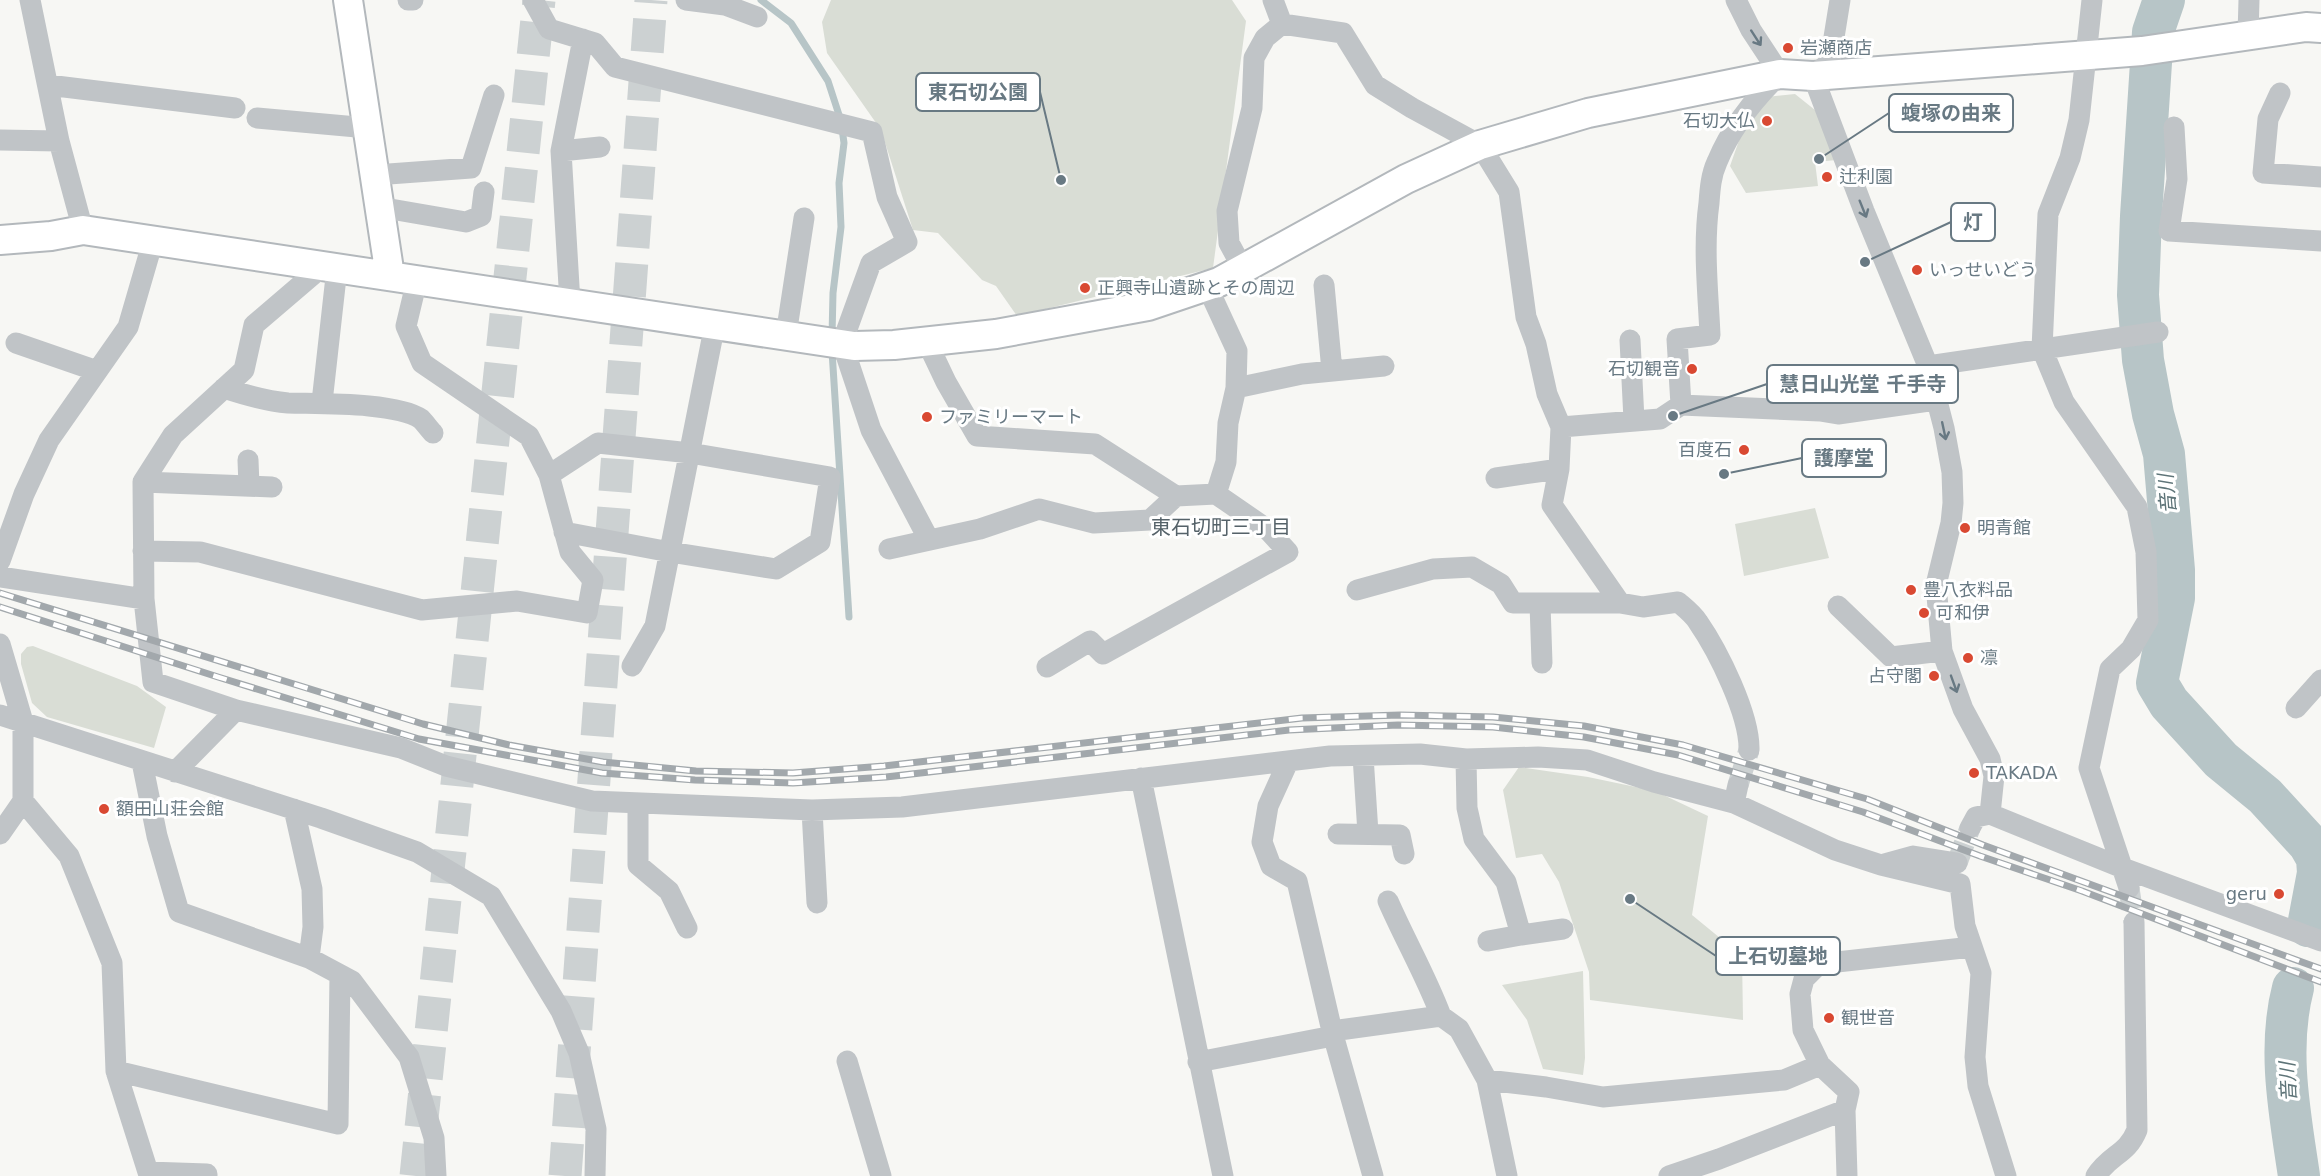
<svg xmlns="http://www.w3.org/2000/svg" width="2321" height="1176" font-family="'DejaVu Sans','Noto Sans JP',sans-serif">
  <rect width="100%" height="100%" fill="#f7f7f4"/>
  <!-- green -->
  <path fill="#d9ddd5" d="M831 0H1232L1246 21 1213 268 1017 316 996 286 982 280 938 233 913 230 881 130 827 53 822 22Z
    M1795 94 1815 110 1837 160 1815 162 1818 186 1746 193 1730 166 1742 132 1766 97Z
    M1815 508 1829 558 1744 576 1735 524Z
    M33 646 137 686 166 707 154 748 47 717 32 703 21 664V654L27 647Z
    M1519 767 1588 777 1655 791 1708 816 1692 915 1742 956 1743 1020 1590 1000 1589 972 1559 882 1542 854 1516 858 1503 790Z
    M1583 971 1585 1058 1583 1075 1543 1069 1527 1020 1502 985Z"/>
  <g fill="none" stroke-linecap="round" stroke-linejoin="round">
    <!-- stream -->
    <path stroke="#b7c5c7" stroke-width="7" d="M761 0 791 23 828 81 841 121 844 143 839 183 841 227 833 293 832 336
      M832 351 849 617"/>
    <!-- river -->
    <path stroke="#b7c5c7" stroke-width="42" d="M2164 0 2153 32 2141 216 2138 295 2143 360 2153 414 2164 454 2174 570V598L2157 683 2169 703 2221 760 2265 796 2309 844 2317 858 2318 873 2308 926
      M2293 988C2277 1049 2290 1115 2299 1176"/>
    <!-- street-tunnel -->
    <path stroke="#ccd1d2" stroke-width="21" stroke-dasharray="21 10" stroke-linecap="butt" d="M1738 785 1749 750
      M1957 863 1970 828
      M2129 888 2134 922"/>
    <!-- highway-tunnel -->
    <path stroke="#ccd1d2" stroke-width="33" stroke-dasharray="33 16" stroke-linecap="butt" d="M416 1176 539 0
      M565 1176 651 0"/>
    <defs>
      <path id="secondary" d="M348 0 390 276
        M0 240 51 236 83 230 854 346 894 345 996 334 1148 306 1219 282 1406 179 1480 145 1588 113 1780 74 1813 76 2142 51 2306 27 2321 28"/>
    </defs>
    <!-- secondary casing -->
    <use href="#secondary" stroke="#b3b8bc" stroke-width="32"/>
    <!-- street -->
    <path stroke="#c0c4c7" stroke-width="21" d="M30 0 59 141 83 230
      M408 0H413
      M533 0 549 29 595 43 615 67 872 132 887 197 907 242 871 263 842 343 871 430 929 540
      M686 0 725 5 757 17
      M1273 0 1282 24 1343 33 1375 85 1412 108 1480 145 1509 192 1526 317 1536 344 1547 394 1561 427 1559 469 1552 505 1620 603 1643 607 1678 602C1685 608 1693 614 1698 622 1718 651 1750 715 1749 750
      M1736 0 1751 30 1780 74C1754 99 1731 128 1717 162 1711 175 1710 189 1709 203 1703 247 1708 291 1710 335L1677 339 1681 405 1820 411 1838 414 1936 400
      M1840 0 1830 62 1813 76 1864 211 1928 366 1944 428 1952 472 1953 503 1951 523 1936 585 1942 651 1963 709 1990 759 1994 776 1990 814
      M2092 0 2079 120 2070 158 2048 214 2042 349 2064 402 2137 507 2146 552 2148 620 2131 649 2110 669 2089 768 2129 888
      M2248 35 2249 0
      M48 85 235 108
      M2280 93 2268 119 2263 173 2321 177
      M257 118 368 128
      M2174 127 2177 179 2169 231 2321 241
      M0 140 59 141
      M561 151 583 39
      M375 175 471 168 494 95
      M379 207 466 222 481 216 484 192
      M323 266 254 325 244 370 173 435 143 482 144 599 153 682 236 710 401 748 446 766 592 801 812 810 902 807 1330 756 1420 754 1466 759 1538 757 1587 760 1654 782 1734 803 1835 850 1881 865 1960 884 1965 926 1981 973 1975 1057 1978 1086 2006 1176
      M1243 269 1229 243 1227 211 1252 108 1254 58 1265 38 1282 24
      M1324 285 1332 371
      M1207 286 1237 351 1236 388 1228 423 1226 462 1216 494
      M570 303 561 151 600 147
      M786 335 804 218
      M1630 340 1634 420
      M927 342 946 382 977 436 1095 444 1176 496 1216 494 1267 529 1288 552 1103 654 1090 641 1047 667
      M16 343 97 371
      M1928 366 2158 332
      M224 388C245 395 266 401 288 403 319 404 396 402 421 419 425 423 429 429 433 433
      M1236 388 1302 374 1384 366
      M322 402 337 268
      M1561 427 1660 419 1681 405
      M248 460 249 486
      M549 475 598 443 690 453 830 477 820 542 776 569 670 552 564 532
      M1496 478 1559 469
      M143 482 272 487
      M889 549 980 529 1039 509 1094 523 1150 520 1176 496
      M143 551 200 552 422 610 517 601 587 613 593 580 570 552 549 475 529 436 422 363 406 326 417 280
      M0 561 24 494 49 440 128 327 153 241
      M0 577 144 599
      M1357 590 1433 569 1472 567 1501 584 1513 603H1620
      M1540 604 1542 663
      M1838 606 1891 657 1942 651
      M0 644 23 722V801L0 834
      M632 666 655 626 715 324
      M2296 708 2321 680
      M0 715 321 818 417 852 491 896 561 1011 579 1053 596 1129 595 1176
      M1363 756 1368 833
      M1466 759 1467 808 1474 839 1506 882 1521 935 1563 929
      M142 762 157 836 179 912 309 958 352 981 409 1057 434 1138 436 1176
      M1288 762 1268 806 1262 842 1271 866 1297 881 1332 1031 1373 1176
      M175 772 236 710
      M1141 778 1223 1176
      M23 801 69 856 112 963 116 1071 338 1124 340 975
      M638 803V865L669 891 687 928
      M1734 803 1738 785
      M294 809 312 889 313 927 309 958
      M812 810 817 903
      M1970 828 1976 817 1990 814 2123 868 2321 941
      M1338 834 1400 835 1404 854
      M1884 864 1913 856 1957 863
      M1388 901C1405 940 1426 976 1441 1016
      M1488 941 1521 935
      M1332 1031 1441 1016 1459 1029 1487 1080 1507 1176
      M847 1061 881 1176
      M1198 1062 1333 1036
      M116 1071 148 1172 207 1174V1176
      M1487 1080 1546 1087 1603 1097 1784 1080 1820 1065
      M1669 1176 1719 1159 1845 1110
      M1847 1176 1845 1110 1849 1092 1820 1065 1803 1030 1800 994 1804 979 1819 964 1972 947
      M2096 1176C2110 1154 2127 1155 2137 1130L2134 922"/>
    <!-- secondary -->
    <use href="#secondary" stroke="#fff" stroke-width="28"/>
    <defs>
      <path id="rail" d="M0 593 423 724 509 745 603 762 696 771 793 773 884 766 1302 718 1400 715 1493 717 1584 726 1683 745 1867 799 1983 845 2321 969
        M0 607 218 677 419 739 602 773 695 780 793 783 886 777 1289 730 1398 725 1493 727 1584 737 1678 755 1863 812 1980 856 2082 891 2321 982"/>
    </defs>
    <!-- rail casing -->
    <use href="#rail" stroke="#a2a8ac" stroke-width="7"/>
    <!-- rail -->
    <use href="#rail" stroke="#fff" stroke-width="4.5" stroke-dasharray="14" stroke-linecap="butt"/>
  </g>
  <!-- one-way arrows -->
  <defs><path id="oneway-shaft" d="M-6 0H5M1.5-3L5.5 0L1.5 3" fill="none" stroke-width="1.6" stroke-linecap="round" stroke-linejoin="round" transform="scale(1.5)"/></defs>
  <g stroke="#687983">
    <use href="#oneway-shaft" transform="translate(1756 38) rotate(57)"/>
    <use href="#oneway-shaft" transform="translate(1863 209) rotate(68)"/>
    <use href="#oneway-shaft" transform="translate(1944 431) rotate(78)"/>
    <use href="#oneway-shaft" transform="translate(1954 684) rotate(70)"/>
  </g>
  <!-- markers -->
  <g fill="#d94932" stroke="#fff" stroke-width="2">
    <circle cx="1788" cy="48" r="6"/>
    <circle cx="1767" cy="121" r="6"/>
    <circle cx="1827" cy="177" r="6"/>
    <circle cx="1917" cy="270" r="6"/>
    <circle cx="1085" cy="288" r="6"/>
    <circle cx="1692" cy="369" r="6"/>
    <circle cx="927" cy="417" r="6"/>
    <circle cx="1744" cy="450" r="6"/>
    <circle cx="1965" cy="528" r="6"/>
    <circle cx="1911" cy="590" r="6"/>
    <circle cx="1924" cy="613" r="6"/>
    <circle cx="1968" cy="658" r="6"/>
    <circle cx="1934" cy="676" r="6"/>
    <circle cx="1974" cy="773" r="6"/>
    <circle cx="104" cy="809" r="6"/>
    <circle cx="2279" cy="894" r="6"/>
    <circle cx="1829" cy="1018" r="6"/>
  </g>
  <g text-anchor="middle" stroke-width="6" stroke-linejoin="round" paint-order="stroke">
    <!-- poi labels -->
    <g font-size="18" fill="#687983" stroke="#fff" text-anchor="start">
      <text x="1800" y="54">岩瀬商店</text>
      <text x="1755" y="127" text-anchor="end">石切大仏</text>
      <text x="1839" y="183">辻利園</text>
      <text x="1929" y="276">いっせいどう</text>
      <text x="1097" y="294">正興寺山遺跡とその周辺</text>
      <text x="1680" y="375" text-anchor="end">石切観音</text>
      <text x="939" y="423">ファミリーマート</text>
      <text x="1732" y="456" text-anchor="end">百度石</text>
      <text x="1977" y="534">明青館</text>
      <text x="1923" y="596">豊八衣料品</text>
      <text x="1936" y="619">可和伊</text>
      <text x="1980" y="664">凛</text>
      <text x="1922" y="682" text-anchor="end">占守閣</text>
      <text x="1986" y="779">TAKADA</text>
      <text x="116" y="815">額田山荘会館</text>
      <text x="2267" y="900" text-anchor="end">geru</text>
      <text x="1841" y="1024">観世音</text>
    </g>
    <!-- water labels -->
    <g font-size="20" font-style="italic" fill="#5e7478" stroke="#fff">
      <text transform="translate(2167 494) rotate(-95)" y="7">音川</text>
      <text transform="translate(2288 1082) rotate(-93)" y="7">音川</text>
    </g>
    <!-- neighbourhood labels -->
    <g font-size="20" fill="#556269" stroke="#fff">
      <text x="1221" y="534">東石切町三丁目</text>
    </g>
  </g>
  <!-- callouts -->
  <path fill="none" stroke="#687983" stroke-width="2" d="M1061 180L1040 92M1819 159L1889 113M1865 262L1951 222M1673 416L1767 384M1724 474L1802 458M1630 899L1716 956"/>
  <g fill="#687983" stroke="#fff" stroke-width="2">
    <circle cx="1061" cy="180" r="6"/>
    <circle cx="1819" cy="159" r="6"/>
    <circle cx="1865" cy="262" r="6"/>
    <circle cx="1673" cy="416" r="6"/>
    <circle cx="1724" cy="474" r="6"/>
    <circle cx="1630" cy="899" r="6"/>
  </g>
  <g fill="#fff" stroke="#687983" stroke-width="2">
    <rect x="916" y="73" width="124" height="38" rx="6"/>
    <rect x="1889" y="94" width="124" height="38" rx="6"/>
    <rect x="1951" y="203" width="44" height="38" rx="6"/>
    <rect x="1767" y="365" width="191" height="38" rx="6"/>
    <rect x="1802" y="439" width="84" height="38" rx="6"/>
    <rect x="1716" y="937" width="124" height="38" rx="6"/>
  </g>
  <g font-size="20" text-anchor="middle" font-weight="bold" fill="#687983">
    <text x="978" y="99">東石切公園</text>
    <text x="1951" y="120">蝮塚の由来</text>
    <text x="1973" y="229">灯</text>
    <text x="1863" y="391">慧日山光堂 千手寺</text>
    <text x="1844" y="465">護摩堂</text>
    <text x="1778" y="963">上石切墓地</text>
  </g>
</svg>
